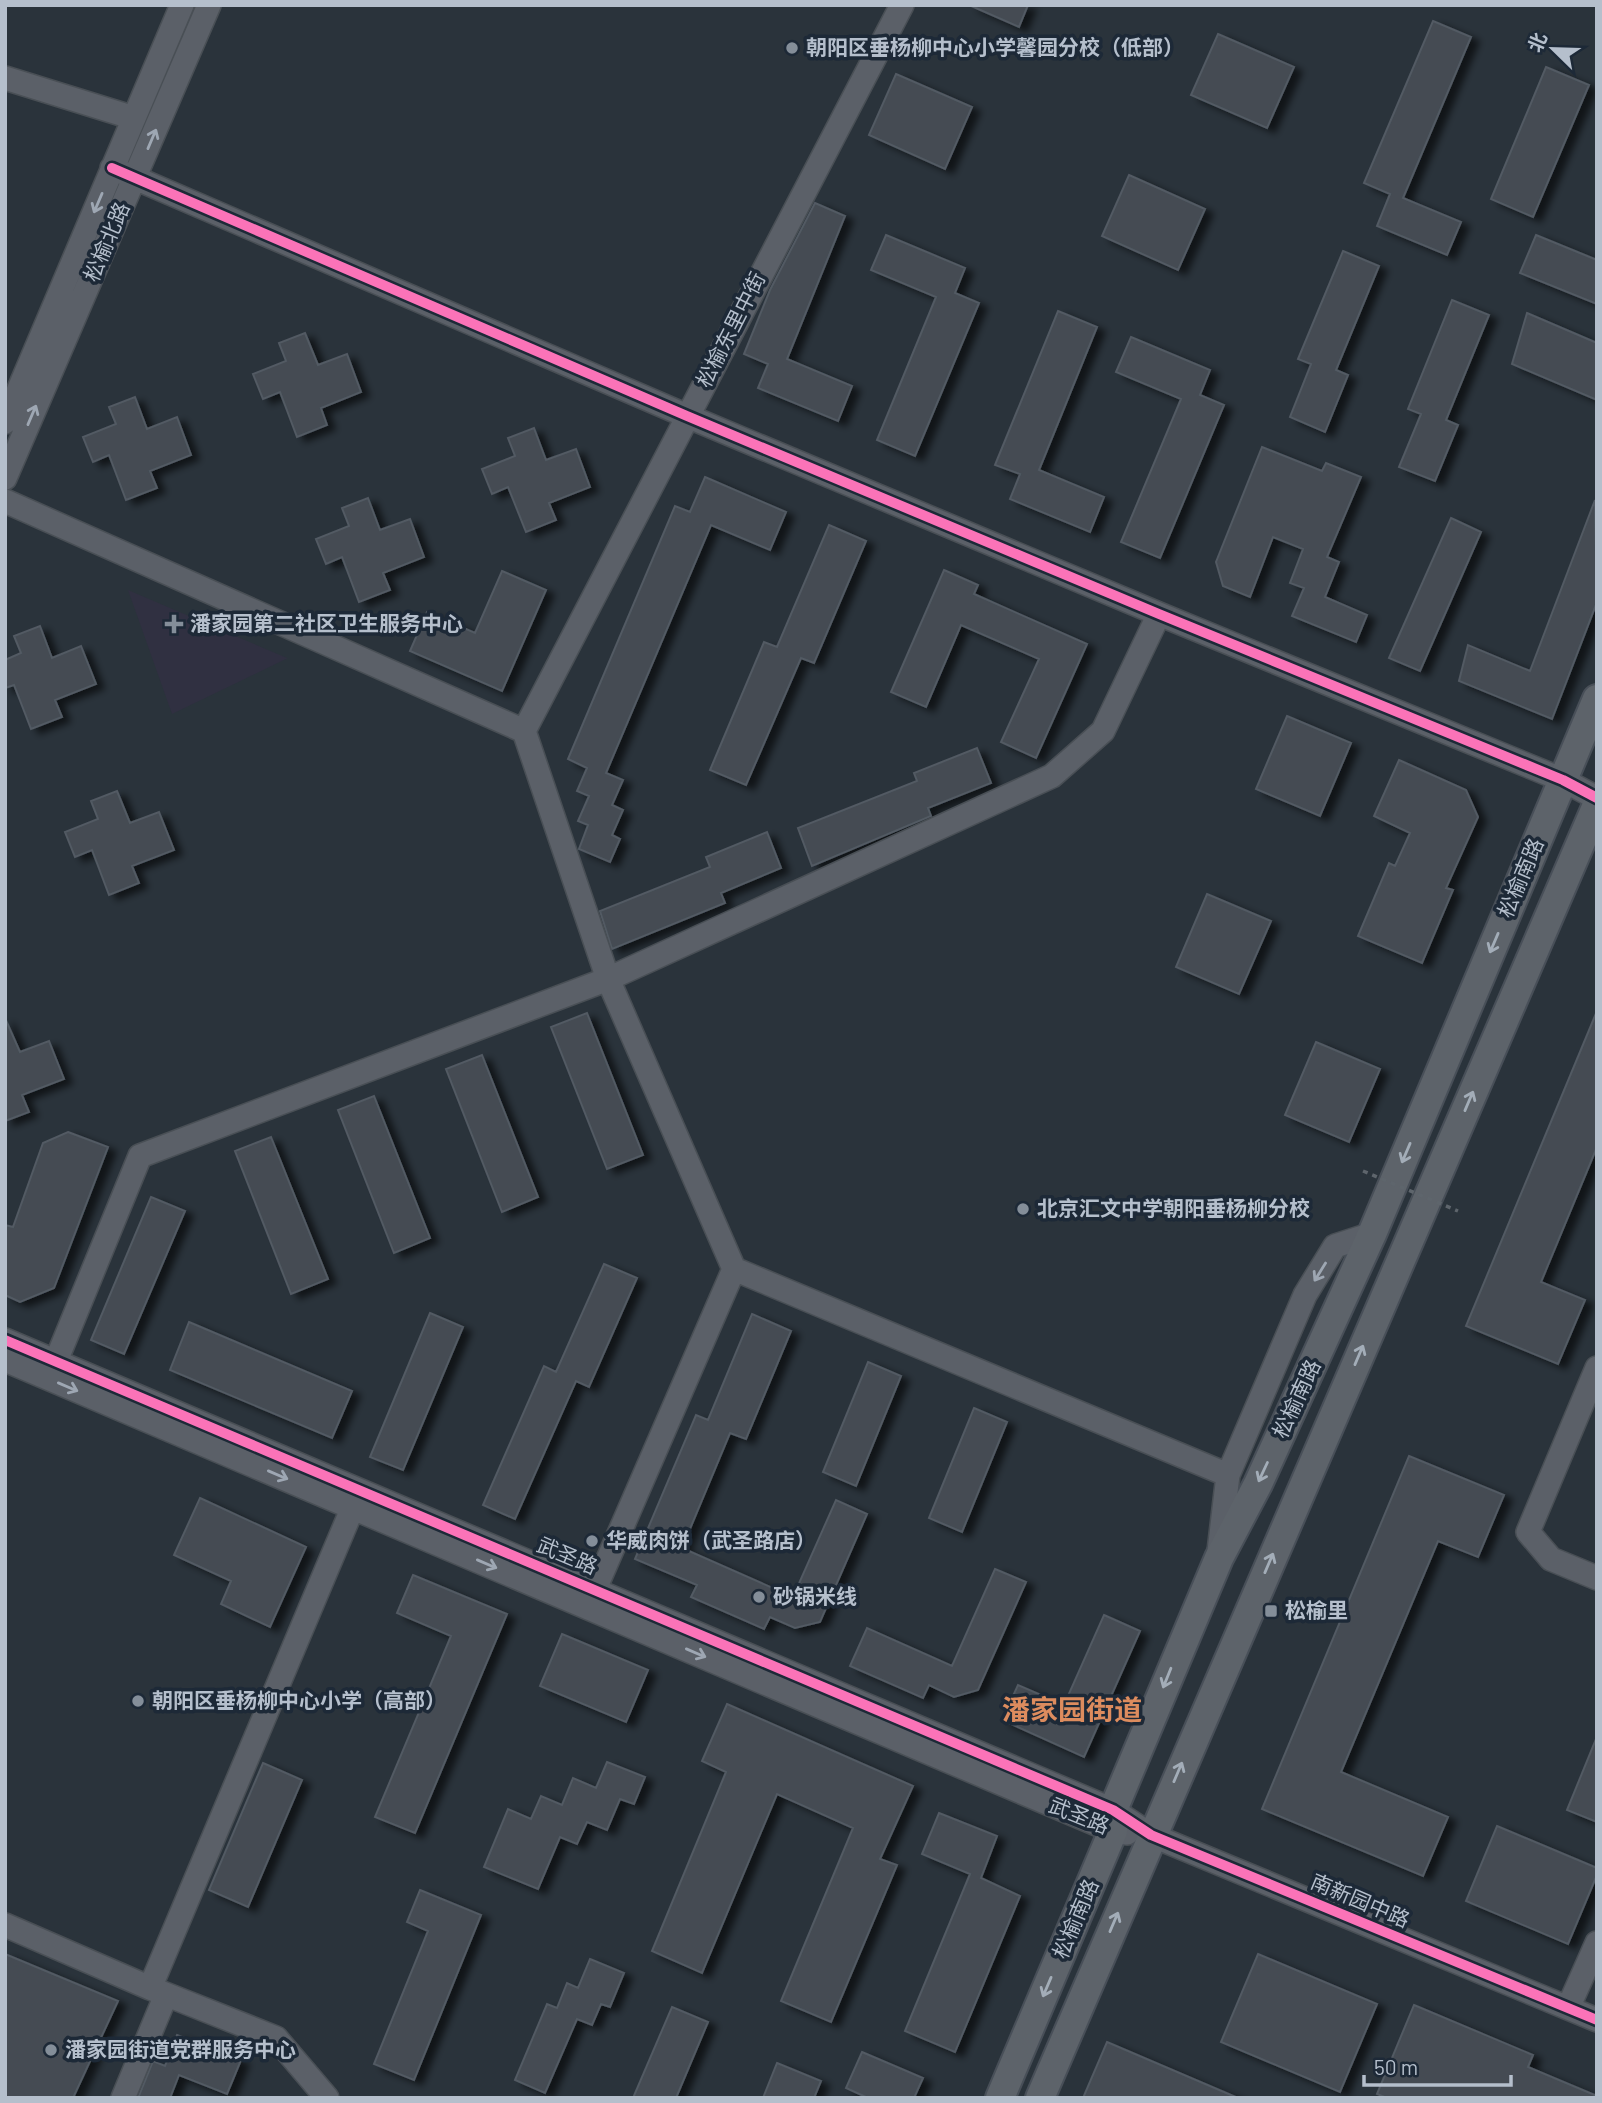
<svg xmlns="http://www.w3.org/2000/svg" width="1602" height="2103" font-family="Barlow,'Noto Sans SC',sans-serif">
  <defs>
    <filter id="shadow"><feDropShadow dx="8" dy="4.5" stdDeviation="3.5" flood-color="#0009"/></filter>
  </defs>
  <rect width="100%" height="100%" fill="#2a333b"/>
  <!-- medical -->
  <path fill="#303041" d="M128 590 287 658H288L172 714Z"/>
  <!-- building -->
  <path fill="#444c53" stroke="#525a63" stroke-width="2" filter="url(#shadow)" d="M969 5H1028L1019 27Z
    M1433 21 1471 37 1403 198 1461 222 1447 255 1377 226 1390 194 1364 183Z
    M1218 34 1294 67 1267 128 1191 95Z
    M1546 67 1589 85 1533 217 1491 199Z
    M896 74 972 107 945 169 869 135Z
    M1129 175 1205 209 1178 270 1102 236Z
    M815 203 845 216 787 359 852 386 838 421 758 388 768 364 744 354 770 290Z
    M886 235 965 268 955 293 979 303 915 456 877 440 936 297 871 270Z
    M1536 235 1597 260V304L1520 273Z
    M1343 251 1379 266 1336 370 1348 375 1325 432 1290 417 1311 364 1298 359Z
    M1452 300 1489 315 1446 420 1458 425 1435 481 1399 467 1421 414 1408 409Z
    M1058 311 1097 327 1039 470 1104 497 1090 532 1010 499 1020 474 995 465Z
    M1527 313 1597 343V400L1512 364Z
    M305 333 318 365 347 354 361 392 321 408 327 425 297 437 280 392 263 399 253 374 286 361 279 343Z
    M1131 337 1210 370 1200 395 1224 405 1160 558 1121 542 1181 399 1116 372Z
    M135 397 147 429 177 417 191 455 150 471 157 488 126 500 109 455 93 462 83 437 116 424 109 407Z
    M534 428 546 460 576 449 590 487 549 503 556 520 526 532 508 487 492 494 482 469 515 456 508 438Z
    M1262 447 1322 471 1326 463 1361 477 1327 557 1339 562 1325 597 1367 615 1356 642 1292 616 1304 588 1290 583 1303 549 1273 537 1250 597 1223 586 1216 562Z
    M705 477 786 512 770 550 711 525 606 773 623 780 612 805 623 810 612 835 620 839 610 862 579 849 588 825 578 821 589 796 577 791 587 768 568 759 675 506 690 512Z
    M368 498 380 530 410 519 424 557 383 573 390 590 359 602 342 557 326 564 316 539 349 526 342 508Z
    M1595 500 1597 602 1552 719 1459 681 1468 645 1530 671Z
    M1451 518 1481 532 1420 671 1389 658Z
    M829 525 866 541 814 663 801 658 746 785 710 770 764 642 777 647Z
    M944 570 978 585 974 594 1087 644 1036 758 1001 742 1039 659 961 625 926 707 891 692Z
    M502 571 546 590 502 691 410 651 427 612 475 633Z
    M40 626 52 658 81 646 96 684 55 700 62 717 31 729 14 685 5 688V660L21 653 14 636Z
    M1287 716 1351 743 1320 816 1256 789Z
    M977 748 991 783 928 808 931 816 812 866 798 828 917 781 914 773Z
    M1399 760 1466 790 1478 817 1446 888 1453 890 1422 963 1358 936 1389 863 1395 866 1410 833 1374 816Z
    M117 791 130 823 159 812 174 850 132 866 139 883 109 895 92 850 75 857 65 832 98 819 91 801Z
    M767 832 781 868 721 893 725 903 612 949 600 911 710 867 706 857Z
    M1207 894 1271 921 1239 994 1176 967Z
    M1597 1011V1147L1541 1282 1585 1300 1558 1364 1466 1326Z
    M587 1013 643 1155 607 1169 551 1027Z
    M5 1018 20 1052 49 1041 64 1079 22 1095 29 1112 5 1121Z
    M1316 1042 1380 1069 1349 1142 1285 1115Z
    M482 1055 538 1197 502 1212 446 1069Z
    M374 1096 430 1238 394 1253 338 1110Z
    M68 1132 108 1147 54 1288 20 1302 5 1295V1225L13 1227 43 1143Z
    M271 1137 328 1279 291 1294 235 1151Z
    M151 1197 185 1211 124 1354 91 1340Z
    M604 1264 637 1278 589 1387 576 1381 515 1519 483 1505 544 1366 556 1372Z
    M430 1313 463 1327 403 1470 370 1457Z
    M752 1314 791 1331 746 1439 730 1433 682 1548 793 1597 836 1500 867 1514 820 1622 795 1628 770 1617 764 1629 691 1597 697 1585 635 1559 696 1415 708 1420Z
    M189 1322 352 1391 332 1438 170 1370Z
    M868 1362 901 1376 856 1486 823 1472Z
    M974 1408 1007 1422 962 1532 929 1518Z
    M1409 1456 1504 1495 1478 1557 1438 1541 1341 1772 1448 1817 1423 1876 1262 1809Z
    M200 1498 306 1547 270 1627 221 1604 231 1581 174 1555Z
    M995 1569 1026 1582 978 1690 954 1697 929 1685 923 1698 850 1666 867 1628 952 1666Z
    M413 1575 507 1614 415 1833 375 1817 451 1636 397 1613Z
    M1104 1615 1140 1631 1084 1757 1002 1720 1018 1685 1064 1705Z
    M562 1634 648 1670 626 1722 540 1686Z
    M727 1704 913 1786 880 1859 897 1865 831 2022 781 2001 853 1828 777 1794 702 1973 652 1951 726 1772 702 1761Z
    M1596 1739H1597V1822L1567 1810Z
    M607 1762 645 1777 634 1804 620 1799 607 1830 587 1822 577 1844 560 1837 538 1889 484 1867 508 1809 531 1819 541 1796 562 1805 573 1778 596 1788Z
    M263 1763 302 1780 248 1907 209 1890Z
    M939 1813 997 1836 981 1878 1020 1896 955 2052 905 2031 970 1874 922 1854Z
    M1497 1826 1597 1868V1875L1568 1944 1466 1901Z
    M420 1890 481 1915 414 2080 374 2064 428 1931 407 1922Z
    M5 1954 118 2001 73 2098H5Z
    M1258 1954 1377 2004 1340 2092 1221 2042Z
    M590 1959 624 1973 610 2007 601 2004 592 2025 577 2019 545 2093 515 2080 547 2004 557 2008 567 1983 578 1988Z
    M1414 2005 1533 2055 1528 2067 1597 2096V2098H1387L1377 2094Z
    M672 2007 708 2022 676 2098H633Z
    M177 2035 241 2060 227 2094 179 2075 170 2098H138L153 2061 165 2066Z
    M1107 2042 1238 2098H1083Z
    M862 2052 923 2078 914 2098H868L846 2088Z
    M777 2063 821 2081 814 2098H763Z"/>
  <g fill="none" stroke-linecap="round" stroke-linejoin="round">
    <defs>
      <path id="minor" d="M5 78 134 118
        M112 168 687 416 1159 614 1563 780 1597 798
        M5 422 182 5
        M5 478 209 5
        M5 501 524 731 608 979 734 1269 595 1589
        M524 731 902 5
        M734 1269 1228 1475
        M5 1340 1113 1810 1151 1835 1597 2020
        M5 1360 1113 1831 1127 1833
        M56 1361 140 1156 608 979 1052 776 1103 731 1159 614
        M1597 1368 1528 1532 1551 1559 1597 1578
        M1219 1551 1228 1475 1305 1295 1335 1246 1372 1234
        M5 1925 150 1988 276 2038 327 2098
        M150 1988 353 1507
        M1568 2008 1597 1943
        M123 2098 166 1995"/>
      <path id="major" d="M1000 2098 1113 1831V1810L1219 1558 1258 1484 1372 1234 1597 699
        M1040 2098 1597 805"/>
    </defs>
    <!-- minor casing -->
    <use href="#minor" stroke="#494f55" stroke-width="26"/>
    <!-- major casing -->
    <use href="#major" stroke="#484f58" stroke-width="32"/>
    <!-- minor -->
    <use href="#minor" stroke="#5b6068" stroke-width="23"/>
    <!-- major -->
    <use href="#major" stroke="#5d636a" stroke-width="28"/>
    <!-- path-bridge -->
    <path stroke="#5e656c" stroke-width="3.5" stroke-dasharray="5 5" stroke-linecap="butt" d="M1363 1171 1458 1211"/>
    <defs>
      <path id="cycleway" d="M112 168 687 416 1159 614 1563 780 1597 798
        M5 1340 1113 1810 1151 1835 1597 2020"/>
    </defs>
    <!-- cycleway casing -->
    <use href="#cycleway" stroke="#1d2937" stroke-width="15"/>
    <!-- cycleway -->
    <use href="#cycleway" stroke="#fb73b8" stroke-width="10"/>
  </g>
  <!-- one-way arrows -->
  <defs><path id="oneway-shaft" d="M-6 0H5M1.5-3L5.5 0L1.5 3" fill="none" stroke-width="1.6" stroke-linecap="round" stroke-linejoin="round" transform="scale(1.75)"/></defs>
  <g stroke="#9ea7b3">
    <use href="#oneway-shaft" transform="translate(152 139) rotate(-67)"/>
    <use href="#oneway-shaft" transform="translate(98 203) rotate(113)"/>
    <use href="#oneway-shaft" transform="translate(32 415) rotate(-67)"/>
    <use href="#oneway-shaft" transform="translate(1320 1272) rotate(122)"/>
    <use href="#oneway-shaft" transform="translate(68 1387) rotate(23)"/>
    <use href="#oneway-shaft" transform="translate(278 1475) rotate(23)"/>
    <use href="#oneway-shaft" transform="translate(487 1564) rotate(23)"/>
    <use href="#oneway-shaft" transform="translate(696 1653) rotate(23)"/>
  </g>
  <g stroke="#a3adb8">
    <use href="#oneway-shaft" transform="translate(1494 943) rotate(113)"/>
    <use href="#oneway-shaft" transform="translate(1469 1101) rotate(-67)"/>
    <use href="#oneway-shaft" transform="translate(1406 1153) rotate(113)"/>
    <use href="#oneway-shaft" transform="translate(1359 1355) rotate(-67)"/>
    <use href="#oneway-shaft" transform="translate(1263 1472) rotate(115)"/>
    <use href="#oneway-shaft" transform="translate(1269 1563) rotate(-67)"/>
    <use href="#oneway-shaft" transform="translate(1167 1678) rotate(112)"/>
    <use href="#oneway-shaft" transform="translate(1178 1772) rotate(-67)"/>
    <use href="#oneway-shaft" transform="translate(1114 1922) rotate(-67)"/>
    <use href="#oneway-shaft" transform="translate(1047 1987) rotate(113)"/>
  </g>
  <!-- markers -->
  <g fill="#848e99" stroke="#1d2937" stroke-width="2.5">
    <circle cx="792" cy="48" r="7"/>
    <path d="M170.5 613.5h7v7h7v7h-7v7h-7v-7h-7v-7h7z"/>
    <circle cx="1023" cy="1209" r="7"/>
    <circle cx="592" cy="1541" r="7"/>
    <circle cx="759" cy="1597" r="7"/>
    <rect x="1264" y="1604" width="14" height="14" rx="3.5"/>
    <circle cx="138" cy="1701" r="7"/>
    <circle cx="51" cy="2050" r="7"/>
  </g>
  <g text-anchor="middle" stroke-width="7" stroke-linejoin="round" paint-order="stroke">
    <!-- poi labels -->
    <g font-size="21" font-weight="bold" fill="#b5bfcc" stroke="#1d2937" text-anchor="start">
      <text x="806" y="55">朝阳区垂杨柳中心小学馨园分校（低部）</text>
      <text x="190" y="631">潘家园第二社区卫生服务中心</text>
      <text x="1037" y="1216">北京汇文中学朝阳垂杨柳分校</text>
      <text x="606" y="1548">华威肉饼（武圣路店）</text>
      <text x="773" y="1604">砂锅米线</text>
      <text x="1285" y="1618">松榆里</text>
      <text x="152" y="1708">朝阳区垂杨柳中心小学（高部）</text>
      <text x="65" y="2057">潘家园街道党群服务中心</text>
    </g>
    <!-- street labels -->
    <g font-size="21" fill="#b5bfcc" stroke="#1d2937">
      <text transform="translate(107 242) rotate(-67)" y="7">松榆北路</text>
      <text transform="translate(731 330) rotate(-63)" y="7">松榆东里中街</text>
      <text transform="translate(1521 878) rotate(-67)" y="7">松榆南路</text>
      <text transform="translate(1297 1399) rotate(-65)" y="7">松榆南路</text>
      <text transform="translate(567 1556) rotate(23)" y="7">武圣路</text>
      <text transform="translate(1079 1816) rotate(22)" y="7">武圣路</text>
      <text transform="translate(1360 1901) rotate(23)" y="7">南新园中路</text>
      <text transform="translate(1076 1919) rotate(-67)" y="7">松榆南路</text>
    </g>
    <!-- district labels -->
    <g font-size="28" font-weight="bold" fill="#dd8c5e" stroke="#1d2937">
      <text x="1072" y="1720">潘家园街道</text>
    </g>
  </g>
  <!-- border -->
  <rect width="1602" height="2103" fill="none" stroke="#b5bfcc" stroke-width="14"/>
  <!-- north arrow -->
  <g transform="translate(1553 49) rotate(293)" stroke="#1d2937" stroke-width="5" paint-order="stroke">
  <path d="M0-5L12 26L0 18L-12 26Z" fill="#b5bfcc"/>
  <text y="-10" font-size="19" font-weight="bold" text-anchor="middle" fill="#b5bfcc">北</text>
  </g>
  <!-- scale -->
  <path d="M1364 2075v10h147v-10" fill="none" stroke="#b5bfcc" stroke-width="3.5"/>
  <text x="1374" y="2075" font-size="21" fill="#b5bfcc" stroke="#1d2937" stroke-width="5" paint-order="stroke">50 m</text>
</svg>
